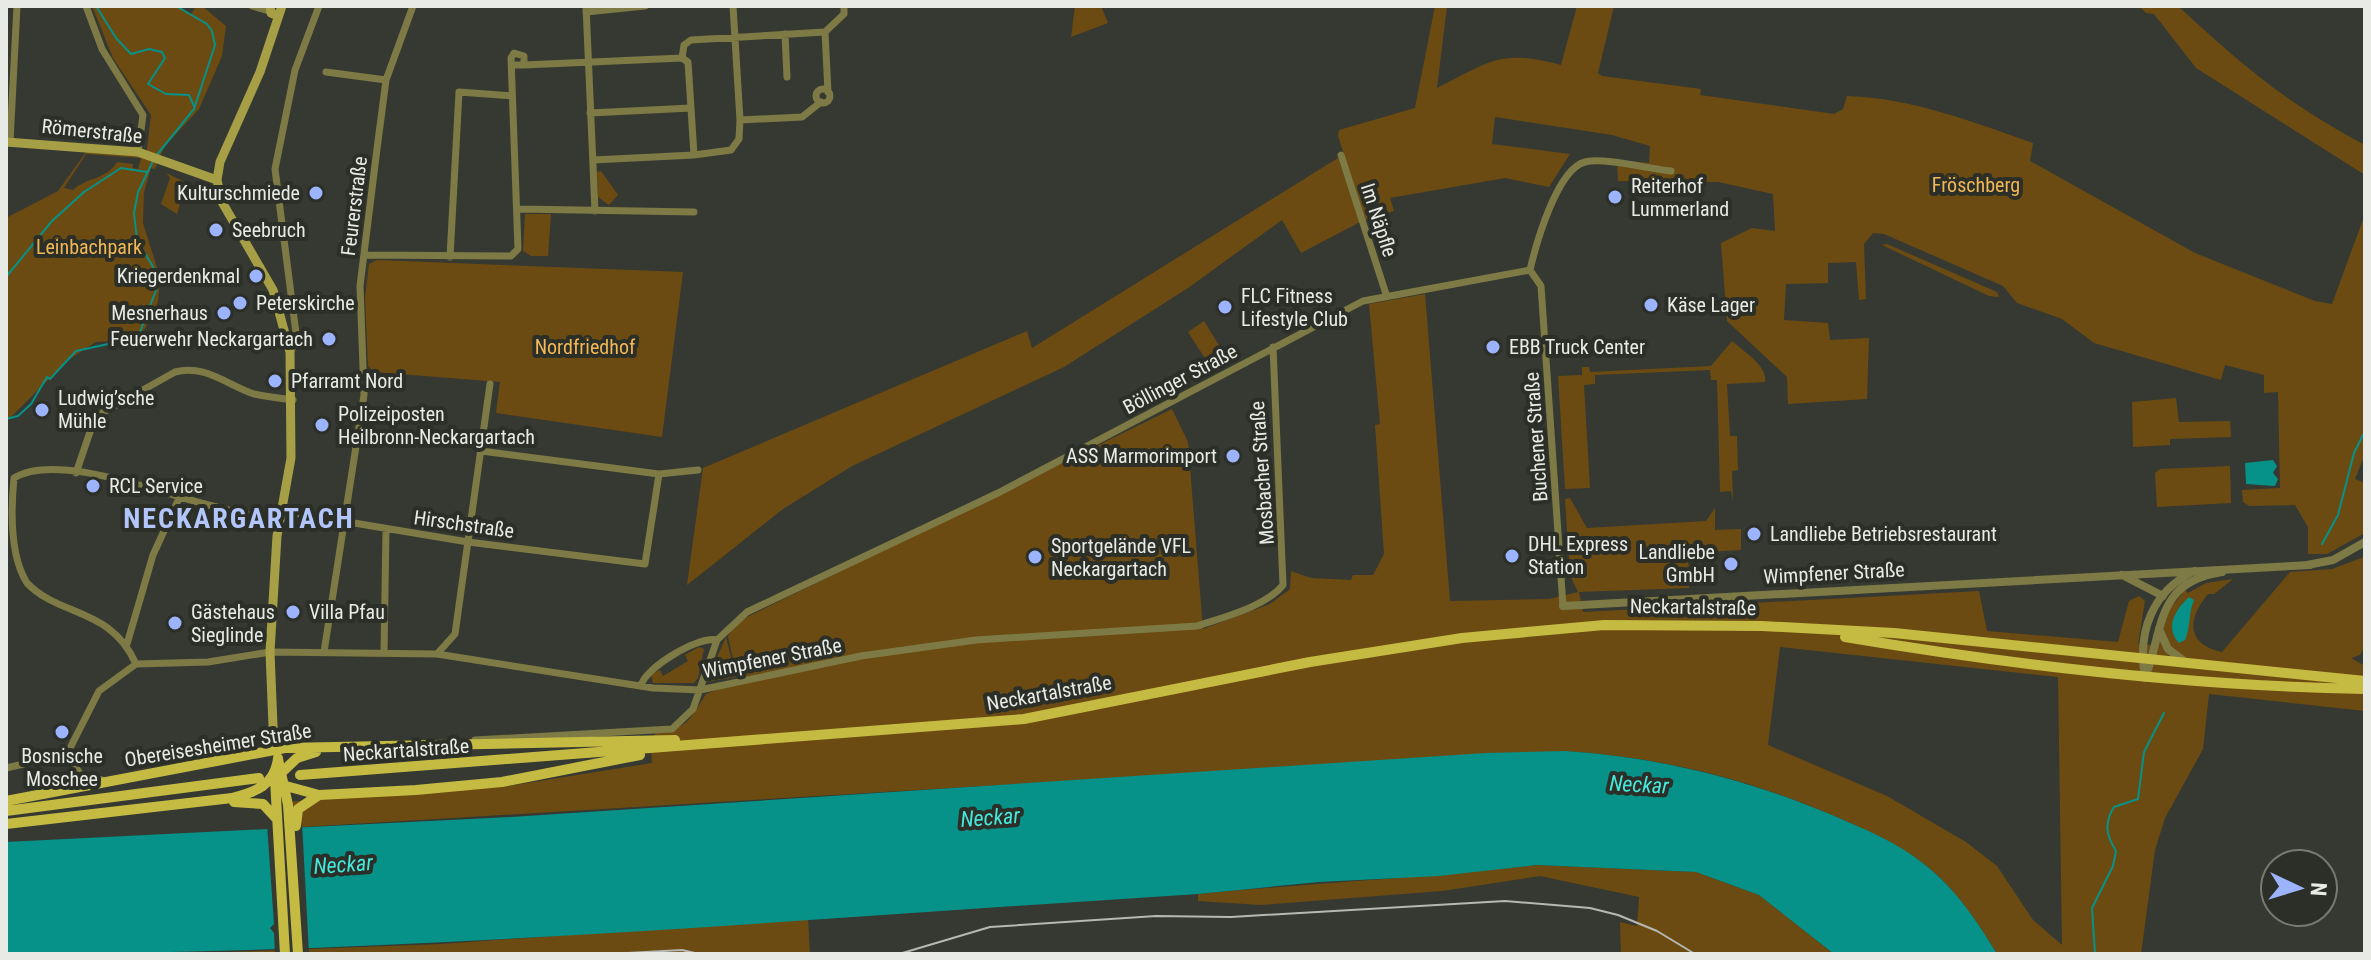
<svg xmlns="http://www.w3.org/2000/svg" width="2371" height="960" font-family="'Roboto Condensed',sans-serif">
  <rect width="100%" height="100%" fill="#353931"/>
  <!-- green -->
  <path fill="#6c4b12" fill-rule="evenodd" d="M92 6H179L191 14 196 6H202L226 26 222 56 199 109 164 147 155 169 151 168 144 192 143 223 160 277 158 302 145 329 130 340 96 342 68 360 6 422V218L58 191 86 152 146 157 151 115 113 58ZM86 154 141 158 138 169 133 168V164L117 162C106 180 87 177 73 190L64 188Z
    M1075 6H1101L1108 23 1071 37Z
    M1435 6H1447L1437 88C1491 61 1500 49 1561 65L1577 6H1614L1598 73 1602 76 1701 89 1700 95 1834 114 1843 109 1847 96C1912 98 1973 122 2033 143L2030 161 2195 253 2315 301 2332 304 2365 214V454L2355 479 2365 483V533L2327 554H2308V527L2295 505 2249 506 2243 502 2242 490 2280 488 2278 392 2264 393V375L2225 365 2221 380 2094 343 2062 319 2017 303 2003 286 1884 234 1873 233 1864 244 1866 299 1859 300 1856 262 1828 263V283L1786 284 1784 320 1828 323 1830 340 1869 338 1867 399 1788 404 1787 377 1727 321 1721 243 1752 228 1775 231 1773 194 1718 182 1618 181 1617 160 1649 163 1650 146 1612 135 1495 117 1492 144 1570 154 1549 187 1505 178 1390 198 1394 211 1365 220 1338 136 1339 130 1415 108Z
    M2139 6H2178C2242 65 2287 104 2365 145V175L2196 68 2154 14 2146 13Z
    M1338 158 1360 222 1301 253 1282 220 1188 288 1064 367 852 466 783 509 687 585 703 468 1027 331 1032 348Z
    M601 171 618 195 609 205 598 197 597 172Z
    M166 173 191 185 189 199 180 204 177 214 161 204 170 178Z
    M525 214H551L548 256H531L523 251Z
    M1887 244 1997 292 1999 297 1989 296 1882 245Z
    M377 260 683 272 662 437 496 413 500 382 374 372 368 366 365 298 369 264Z
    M1425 294 1450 601 1549 599 1578 592 1570 575 1565 499 1570 498 1587 528 1706 521 1715 508V530L1741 529V550L1688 553 1689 588 1579 592 1583 612 1979 591 1987 631 2118 642 2129 601 2139 596 2145 601 2138 644 2156 645 2168 611 2185 590 2188 593 2206 583 2233 579 2214 594H2208C2187 619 2186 644 2222 652L2290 572 2332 569 2364 557 2365 645 2360 655 2351 658 2365 666V711L2209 694 2203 749 2165 818 2155 850 2141 954H1997C1977 921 1956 889 1924 864 1897 843 1864 829 1832 815 1746 778 1659 757 1565 751L286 828 283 802 501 787 652 763 650 740 656 733C689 728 689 720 706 694L738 682 728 636 737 622 1172 409 1188 442 1203 629 1270 604 1290 589 1291 571 1311 578 1351 580 1353 575H1373L1384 554 1375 425 1380 424 1369 304ZM1780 647 2058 677 2062 945 2033 920 1997 866 1966 842 1887 796 1768 745Z
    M1204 321 1226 357 1210 366 1188 332Z
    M1732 341C1744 352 1768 366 1765 382L1727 384 1730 436H1737L1738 470 1732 471 1733 501 1731 491 1720 492 1717 380H1711L1710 370 1595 375V384L1584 385 1590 488 1565 489 1558 376 1582 375V367H1589L1590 372 1711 366Z
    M2176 398 2179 422 2230 421 2231 437 2170 439V445L2133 447 2132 402Z
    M2230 466 2231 503 2157 507 2155 473 2160 469Z
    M726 637 736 677 706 682Z
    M699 647 704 649 698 678 694 683H653L651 674 660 670 663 676 688 661 685 655Z
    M1537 865 1696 872 1759 895 1834 954H1621L1620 922 1637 926 1639 897 1540 876 1442 891 1261 905 1198 901V894C1311 883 1424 878 1537 865Z
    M808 918 810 954H172L441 944Z"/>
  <!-- water -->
  <path fill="#069289" d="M2273 460 2277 466 2273 473 2278 479 2275 486 2246 484 2245 463Z
    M2189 597 2194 600C2188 614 2191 626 2185 640L2179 643C2164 627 2176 609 2189 597Z
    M1565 751C1659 757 1746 779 1832 815 1864 829 1897 842 1924 864 1956 889 1977 921 1997 954H1834L1759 895 1696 872 1537 865 1439 876 1319 882 1198 894C801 919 404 954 6 954V842L511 817 1486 753Z"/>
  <!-- pier -->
  <path fill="#353931" d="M302 823 309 953H275L274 933 270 928 274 924 267 825Z"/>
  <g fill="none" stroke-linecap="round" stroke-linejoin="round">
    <!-- stream -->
    <path stroke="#069289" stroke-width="2" d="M96 6 116 38 131 54 149 49 162 52 165 58 148 84 166 94 189 95 194 106
      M156 156 194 109 215 45 212 31 207 24 176 6
      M6 277 52 221 84 192 121 168 147 172
      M6 419 18 416 31 404 47 377 50 379 76 351 131 339 140 332 158 285 155 270 137 240 134 213 138 192 153 161
      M2322 544 2338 515 2354 453 2365 431
      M2095 954 2092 908 2113 866 2116 851C2106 835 2104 823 2114 807L2138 799 2144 752 2164 713"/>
    <!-- minor -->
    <path stroke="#7e7a45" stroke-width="7" d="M86 6 102 49 143 115 138 152
      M252 6 269 11
      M586 6 595 211
      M586 12 645 6
      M825 32 828 92
      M785 34 787 77
      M682 58 688 62 694 155
      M524 65 682 58 684 45 691 40 825 32 844 14V6
      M326 72 386 80
      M816 96a7 7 0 1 1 14 0a7 7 0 1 1-14 0Z
      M590 113 691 108
      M740 120 802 117 821 102
      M10 142 17 6
      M1341 155 1386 294
      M593 160 694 155 731 150 739 139 740 120 733 6
      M519 209 694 212
      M364 255 511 256 518 249 511 58 514 53 524 56V65H512
      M450 257 459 92 512 96
      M1530 270 1541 286 1563 606
      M1530 270C1536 244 1557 169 1585 162 1605 157 1649 169 1671 171
      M290 352 297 341 275 169 295 70 319 6
      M76 473 91 429 102 413 175 372C205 364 227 385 254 394 266 397 280 398 293 400
      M659 474 698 470
      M282 511 468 542 645 564 659 474 481 451
      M127 644 153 555 180 496
      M324 652 364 395 360 286 377 149 386 80 413 6
      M384 653 386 529
      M437 654 455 634 490 384
      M136 664C111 607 59 617 27 583 10 556 11 509 14 478 55 452 158 492 201 503 227 510 253 516 280 522
      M641 686C644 668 700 635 717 640
      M475 740 672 729 693 709 717 640 747 612 998 493 1363 301 1530 270
      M67 754 81 775 102 780
      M6 768 67 754 99 691 136 664 208 662 270 652 437 654 653 688 700 690 861 656 976 640 1197 626C1224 617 1265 607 1283 585L1273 347"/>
    <!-- tertiary -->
    <path stroke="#7e7a45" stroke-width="8" d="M2307 565 2333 560 2365 542
      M2122 575 2163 596
      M1563 606 2310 565
      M2159 629 2168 649 2184 661
      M2145 676C2137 631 2153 591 2194 571
      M2145 678C2164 629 2155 582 2222 572"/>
    <!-- secondary -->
    <path stroke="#a69f46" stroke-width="9" d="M270 6 271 13 276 15
      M6 142 138 152 217 180
      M274 750 270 652 277 536 291 458 290 352 273 290 222 202 217 180 220 162 260 72 282 6"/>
    <!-- primary -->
    <path stroke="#c5bb43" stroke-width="10" d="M1845 637C2018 666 2190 686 2365 689
      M278 759 288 805 298 954
      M280 774 297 758 316 752
      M300 775 1024 719 1310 662 1462 638 1604 625 1762 626 1894 633 2365 681
      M275 780 285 954
      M275 783 319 795 416 790 502 782 640 755
      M6 801 285 748 675 740
      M234 802 263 804 276 818
      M6 811 259 778
      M6 824 232 798C256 792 275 785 278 758
      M296 826 298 809 319 795"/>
    <!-- rail -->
    <path stroke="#b5b8b3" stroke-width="2" d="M609 954 682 950 699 954
      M899 954 990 927 1156 916 1231 917 1505 901 1590 908 1618 915 1657 931 1695 954"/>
  </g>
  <!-- markers -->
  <g fill="#9cb4fd" stroke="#2b2f27" stroke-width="3">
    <circle cx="316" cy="193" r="8"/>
    <circle cx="1615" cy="197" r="8"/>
    <circle cx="216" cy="230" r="8"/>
    <circle cx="256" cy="276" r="8"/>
    <circle cx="240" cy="303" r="8"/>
    <circle cx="1651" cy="305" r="8"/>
    <circle cx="1225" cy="307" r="8"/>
    <circle cx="224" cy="313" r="8"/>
    <circle cx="329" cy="339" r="8"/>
    <circle cx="1493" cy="347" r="8"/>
    <circle cx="275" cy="381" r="8"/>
    <circle cx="42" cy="410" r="8"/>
    <circle cx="322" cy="425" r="8"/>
    <circle cx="1233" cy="456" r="8"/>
    <circle cx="93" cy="486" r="8"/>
    <circle cx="1754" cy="534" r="8"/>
    <circle cx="1512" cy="556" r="8"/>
    <circle cx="1035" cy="557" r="8"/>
    <circle cx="1731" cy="564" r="8"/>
    <circle cx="293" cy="612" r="8"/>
    <circle cx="175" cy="623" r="8"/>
    <circle cx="62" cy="732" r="8"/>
  </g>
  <g text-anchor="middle" stroke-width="8" stroke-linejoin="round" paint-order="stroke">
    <!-- street labels -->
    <g font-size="20" fill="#e8eae6" stroke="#2b2f27">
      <text transform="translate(92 131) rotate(6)" y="7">Römerstraße</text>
      <text transform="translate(354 206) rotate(-83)" y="7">Feurerstraße</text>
      <text transform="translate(1379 220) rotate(72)" y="7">Im Näpfle</text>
      <text transform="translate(1180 379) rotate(-28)" y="7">Böllinger Straße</text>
      <text transform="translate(1536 437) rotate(-94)" y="7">Buchener Straße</text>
      <text transform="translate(1262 473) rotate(-94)" y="7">Mosbacher Straße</text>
      <text transform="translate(464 524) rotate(8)" y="7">Hirschstraße</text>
      <text transform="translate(1834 573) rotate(-3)" y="7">Wimpfener Straße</text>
      <text transform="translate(1693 607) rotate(1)" y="7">Neckartalstraße</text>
      <text transform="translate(772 658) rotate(-11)" y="7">Wimpfener Straße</text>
      <text transform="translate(1049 693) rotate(-10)" y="7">Neckartalstraße</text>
      <text transform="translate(218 745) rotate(-9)" y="7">Obereisesheimer Straße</text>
      <text transform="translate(406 750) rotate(-4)" y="7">Neckartalstraße</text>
    </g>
    <!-- park labels -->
    <g font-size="20" fill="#f3b756" stroke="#2b2f27">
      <text x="1976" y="192">Fröschberg</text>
      <text x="89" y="254">Leinbachpark</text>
      <text x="585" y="354">Nordfriedhof</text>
    </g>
    <!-- poi labels -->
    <g font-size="20" fill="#e8eae6" stroke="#2b2f27" text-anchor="start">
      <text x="1631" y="193">Reiterhof<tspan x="1631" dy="23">Lummerland</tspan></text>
      <text x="300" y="200" text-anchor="end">Kulturschmiede</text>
      <text x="232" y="237">Seebruch</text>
      <text x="240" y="283" text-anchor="end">Kriegerdenkmal</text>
      <text x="1241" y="303">FLC Fitness<tspan x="1241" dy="23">Lifestyle Club</tspan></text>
      <text x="256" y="310">Peterskirche</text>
      <text x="1667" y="312">Käse Lager</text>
      <text x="208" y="320" text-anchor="end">Mesnerhaus</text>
      <text x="313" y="346" text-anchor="end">Feuerwehr Neckargartach</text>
      <text x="1509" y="354">EBB Truck Center</text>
      <text x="291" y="388">Pfarramt Nord</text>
      <text x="58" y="405">Ludwig’sche<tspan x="58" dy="23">Mühle</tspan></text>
      <text x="338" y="421">Polizeiposten<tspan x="338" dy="23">Heilbronn-Neckargartach</tspan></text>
      <text x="1217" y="463" text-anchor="end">ASS Marmorimport</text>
      <text x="109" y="493">RCL Service</text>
      <text x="1770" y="541">Landliebe Betriebsrestaurant</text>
      <text x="1528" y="551">DHL Express<tspan x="1528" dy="23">Station</tspan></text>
      <text x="1051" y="553">Sportgelände VFL<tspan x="1051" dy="23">Neckargartach</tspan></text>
      <text x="1715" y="559" text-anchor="end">Landliebe<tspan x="1715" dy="23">GmbH</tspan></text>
      <text x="191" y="619">Gästehaus<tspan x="191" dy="23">Sieglinde</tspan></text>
      <text x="309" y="619">Villa Pfau</text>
      <text x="62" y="763" text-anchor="middle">Bosnische<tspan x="62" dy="23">Moschee</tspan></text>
    </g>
    <!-- water labels -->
    <g font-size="22" font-style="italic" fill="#45e9dc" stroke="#2b2f27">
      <text transform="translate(1639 784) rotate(3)" y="8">Neckar</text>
      <text transform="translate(990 817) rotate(-4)" y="8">Neckar</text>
      <text transform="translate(343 864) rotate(-4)" y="8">Neckar</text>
    </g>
    <!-- district labels -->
    <g font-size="28" font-weight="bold" letter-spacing="2" fill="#b3c6fc" stroke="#2b2f27">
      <text x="239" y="528">NECKARGARTACH</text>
    </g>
  </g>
  <!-- border -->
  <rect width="2371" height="960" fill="none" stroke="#e8eae6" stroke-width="16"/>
  <!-- north arrow -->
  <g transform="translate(2299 888) rotate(94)"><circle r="38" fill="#2b2f27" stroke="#777a73" stroke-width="2"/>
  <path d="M0-6L14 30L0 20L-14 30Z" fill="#9cb4fd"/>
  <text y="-12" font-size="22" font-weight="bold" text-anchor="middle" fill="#e8eae6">N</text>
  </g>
</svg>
